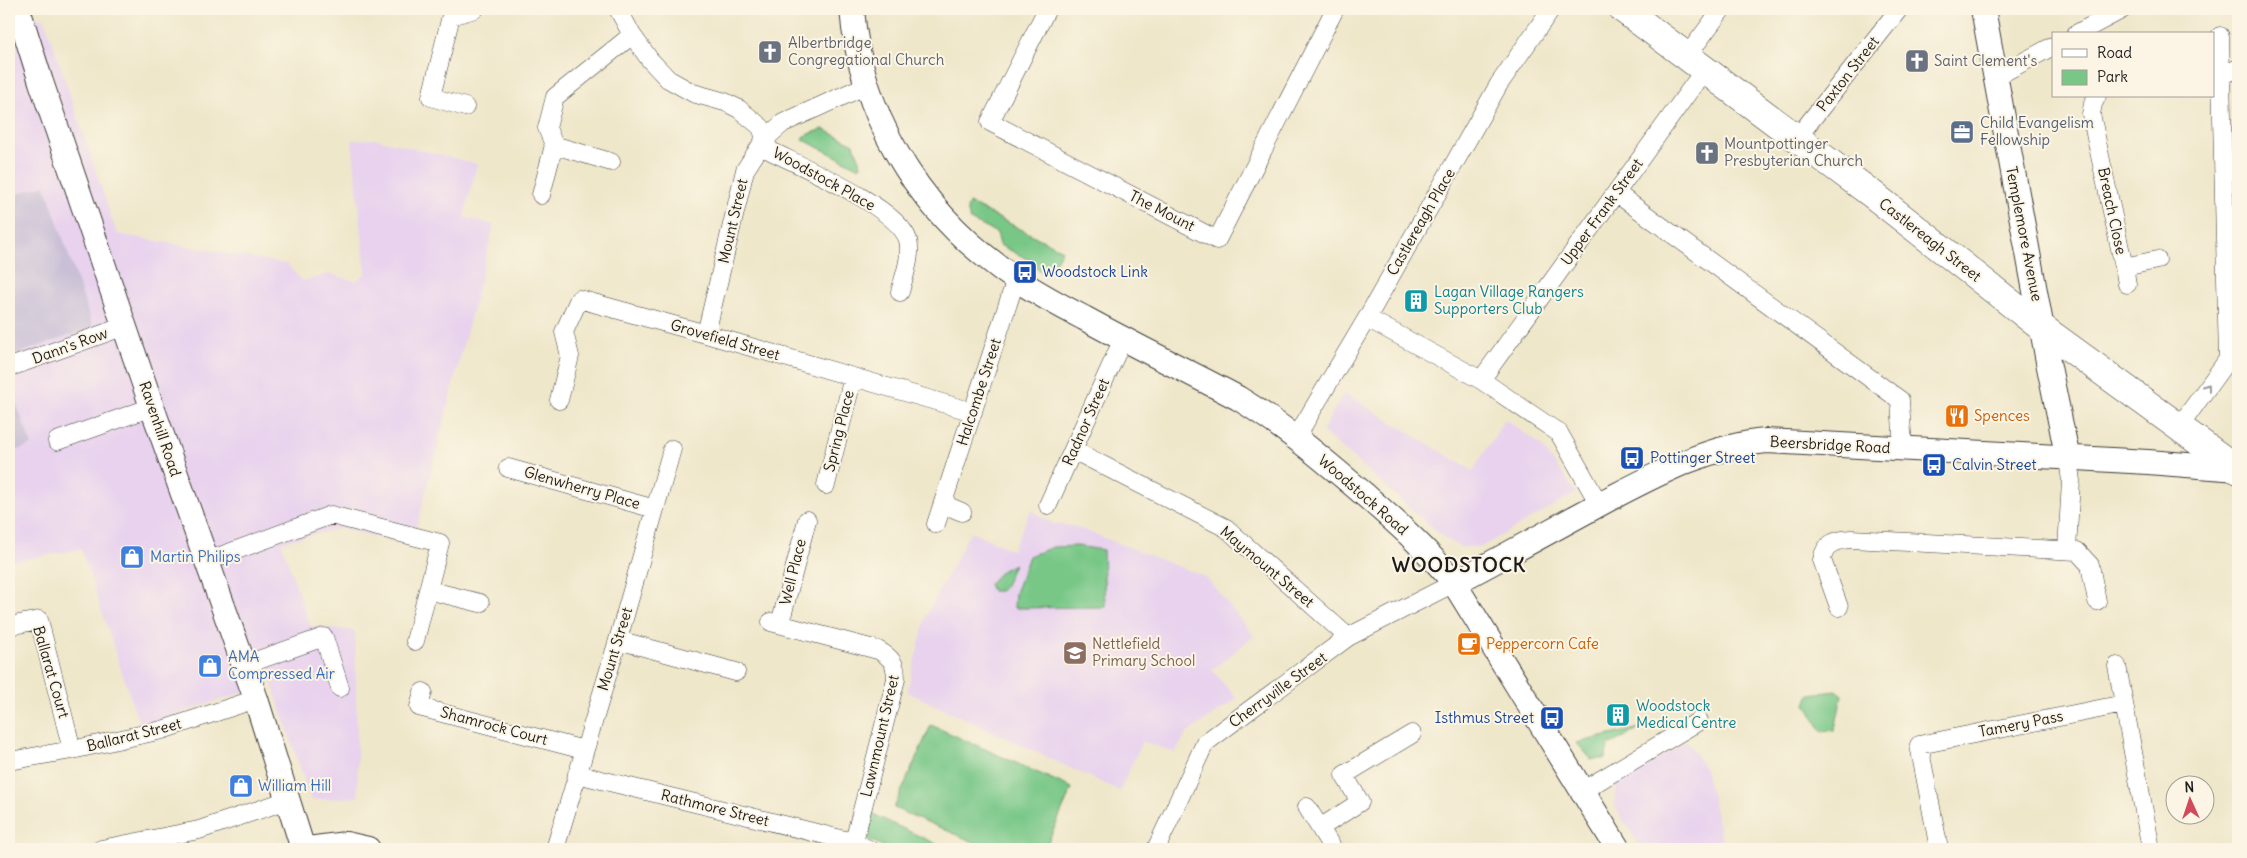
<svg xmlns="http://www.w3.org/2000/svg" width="2247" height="858" font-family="Delius,sans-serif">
  <rect width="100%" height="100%" fill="#fcf5e5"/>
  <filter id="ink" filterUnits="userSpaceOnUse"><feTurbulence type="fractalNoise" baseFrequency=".02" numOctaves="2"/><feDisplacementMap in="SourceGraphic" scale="10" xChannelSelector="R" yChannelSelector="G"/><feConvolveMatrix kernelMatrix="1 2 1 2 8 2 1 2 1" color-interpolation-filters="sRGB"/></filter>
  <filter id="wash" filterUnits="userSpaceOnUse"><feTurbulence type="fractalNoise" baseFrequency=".0096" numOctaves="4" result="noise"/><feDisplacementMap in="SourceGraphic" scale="20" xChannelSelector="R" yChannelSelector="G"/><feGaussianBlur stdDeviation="1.12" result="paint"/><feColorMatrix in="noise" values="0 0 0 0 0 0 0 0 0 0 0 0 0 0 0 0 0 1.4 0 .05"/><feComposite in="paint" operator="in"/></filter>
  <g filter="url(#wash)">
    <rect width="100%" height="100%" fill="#efe7ca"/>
    <!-- built -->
    <path fill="#e8d2ee" d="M9 13 44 18 117 234 287 264 302 281 330 274 356 281 366 273 352 140 376 139 477 164 464 217 494 225 412 546 341 528 281 542 310 626 355 631 358 797 311 800 271 681 230 697 140 726 81 549 9 562V453L32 444 9 384V357L92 327 45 185 9 196Z
      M1344 393 1473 471 1505 419 1541 445 1576 493 1481 547H1461L1447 540 1322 431Z
      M1031 510 1053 524 1073 526 1206 577 1254 636 1212 670 1237 699 1186 734 1175 753 1142 741 1120 791 907 692 926 616 971 531 1012 550Z
      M1687 741 1705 769 1724 849H1641L1614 805 1617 784Z"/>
    <!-- industrial -->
    <path fill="#c9bfd7" d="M45 185 93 327 9 357V196Z
      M9 384 32 445 9 453Z"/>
    <!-- green -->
    <path fill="#78c787" stroke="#4a7252" d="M823 129 854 144 861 164 859 168 802 139 804 136Z
      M969 203 1062 250 1050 272 1046 270 1045 273 1031 266 1033 262 1000 245 997 233 970 220 967 209Z
      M1077 546 1103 550 1105 607 1014 608 1015 593 1029 556 1053 547Z
      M1014 564 1004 588 1000 591H992L989 584 1001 571Z
      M1837 691 1842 695 1835 730 1822 732 1806 704 1810 694Z
      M931 725 1072 788 1045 849H990L894 808Z
      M1640 728 1608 746 1605 759H1591L1577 743Z
      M872 814 947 849H889L867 839Z"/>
  </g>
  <g filter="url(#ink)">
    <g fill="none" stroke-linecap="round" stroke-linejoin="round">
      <defs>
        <path id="street" d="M618 9 632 35 650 60 668 79 693 93 725 102 739 109 761 127 769 150C800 166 898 207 908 240 912 257 904 276 900 292
          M1047 9 990 122 1217 240 1335 9
          M2076 34 2123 9
          M1687 56 1722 9
          M1995 77 2053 46
          M2213 80 2238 68
          M2097 96 2093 104 2091 114 2124 267 2157 260
          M465 107 431 97 451 16 475 9
          M1797 138 1899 9
          M554 145 611 162
          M1616 193 1900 400 1903 449
          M541 195 554 145 547 128 555 97 632 35
          M2124 267 2127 284
          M1367 318 1481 380 1559 433 1599 504
          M706 334 745 170 765 139 783 123 867 85
          M16 365 125 326
          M1481 380 1705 69
          M559 400 570 356 564 332 579 299 706 334 973 412
          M2179 427 2228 359 2220 36
          M1298 438 1304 424 1367 318 1499 84 1551 9
          M57 441 152 407
          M1073 450 1226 528 1348 637
          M508 468 655 509
          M826 485 853 377
          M943 504 962 512
          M1048 505 1123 339
          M936 524 1016 279
          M2067 550 2071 481 2068 459
          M207 561 331 515 440 543 415 641
          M428 590 480 603
          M1839 607 1822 560C1825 543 1835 540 1851 539L2077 551 2090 565 2097 601
          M771 622 878 650C892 658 896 664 896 679L852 849
          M780 624 807 520
          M9 626 39 620 72 750
          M618 640 736 672
          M244 665 324 637 340 688
          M2117 666 2151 849
          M423 692 419 707 584 750
          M9 761 72 750 162 730 256 699
          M577 774 853 842 868 849
          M1582 791 1699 721
          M1307 807 1333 849
          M1320 828 1360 802 1344 775 1412 734
          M101 849 199 830 288 800
          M555 849 618 640 672 449
          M1156 849 1205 743 1348 637 1454 583
          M1939 849 1919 745 2124 704"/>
        <path id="secondary" d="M18 9 41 82 152 407 256 699 303 849
          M852 9C860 112 916 206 999 267 1025 287 1055 303 1084 318 1135 346 1187 371 1238 398 1284 426 1324 460 1365 495 1397 523 1428 550 1454 583L1618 849
          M1983 9 2049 367 2068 459
          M1454 583C1507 555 1559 526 1611 498 1661 472 1710 446 1766 441L2148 462 2238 469
          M308 849 346 844 368 849"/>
        <path id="primary" d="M1623 9 1872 194 2041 327 2238 470"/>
      </defs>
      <!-- street casing -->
      <use href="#street" stroke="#3c3a36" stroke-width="19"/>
      <!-- secondary casing -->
      <use href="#secondary" stroke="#3c3a36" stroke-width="26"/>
      <!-- primary casing -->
      <use href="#primary" stroke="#3c3a36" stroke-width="29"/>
      <!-- street -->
      <use href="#street" stroke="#fff" stroke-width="18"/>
      <!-- secondary -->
      <use href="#secondary" stroke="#fff" stroke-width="24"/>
      <!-- primary -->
      <use href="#primary" stroke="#fff" stroke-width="28"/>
    </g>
    <!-- one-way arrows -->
    <defs><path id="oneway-chevron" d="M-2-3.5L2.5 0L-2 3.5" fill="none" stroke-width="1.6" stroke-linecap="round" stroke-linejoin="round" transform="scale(1.25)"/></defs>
    <use stroke="#999" href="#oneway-chevron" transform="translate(2207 387) rotate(-54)"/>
  </g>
  <!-- icons -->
  <defs>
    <symbol id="church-square" viewBox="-11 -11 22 22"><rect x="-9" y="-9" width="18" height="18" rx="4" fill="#6b7280" stroke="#fcf5e5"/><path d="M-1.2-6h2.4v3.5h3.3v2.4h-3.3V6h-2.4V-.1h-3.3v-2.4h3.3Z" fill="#fff"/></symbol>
    <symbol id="office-square" viewBox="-11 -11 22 22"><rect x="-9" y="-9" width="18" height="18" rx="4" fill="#5c6f8a" stroke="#fcf5e5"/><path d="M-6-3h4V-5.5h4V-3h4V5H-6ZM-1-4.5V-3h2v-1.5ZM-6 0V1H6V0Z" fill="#fff"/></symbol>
    <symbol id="bus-square" viewBox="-11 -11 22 22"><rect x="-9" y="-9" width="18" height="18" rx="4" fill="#1a4fb4" stroke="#fcf5e5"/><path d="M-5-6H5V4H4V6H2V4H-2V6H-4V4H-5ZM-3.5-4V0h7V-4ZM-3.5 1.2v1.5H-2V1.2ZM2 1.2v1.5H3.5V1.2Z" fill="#fff"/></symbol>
    <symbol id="building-square" viewBox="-11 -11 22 22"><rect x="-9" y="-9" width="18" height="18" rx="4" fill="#0f9aa8" stroke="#fcf5e5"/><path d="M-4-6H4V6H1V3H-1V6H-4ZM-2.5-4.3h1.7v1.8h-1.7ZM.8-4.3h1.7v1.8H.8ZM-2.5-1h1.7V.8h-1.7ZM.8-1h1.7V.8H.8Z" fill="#fff"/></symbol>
    <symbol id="restaurant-square" viewBox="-11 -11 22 22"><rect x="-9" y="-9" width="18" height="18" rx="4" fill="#e8710a" stroke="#fcf5e5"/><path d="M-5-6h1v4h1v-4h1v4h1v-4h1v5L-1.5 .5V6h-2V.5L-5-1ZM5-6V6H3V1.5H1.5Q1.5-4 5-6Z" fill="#fff"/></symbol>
    <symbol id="shop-square" viewBox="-11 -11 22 22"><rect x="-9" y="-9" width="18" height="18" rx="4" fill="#3f7fe0" stroke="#fcf5e5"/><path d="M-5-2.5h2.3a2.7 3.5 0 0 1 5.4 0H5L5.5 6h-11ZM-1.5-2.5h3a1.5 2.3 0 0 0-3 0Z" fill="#fff"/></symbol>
    <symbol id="cafe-square" viewBox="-11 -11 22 22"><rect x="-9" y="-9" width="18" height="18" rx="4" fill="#e8710a" stroke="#fcf5e5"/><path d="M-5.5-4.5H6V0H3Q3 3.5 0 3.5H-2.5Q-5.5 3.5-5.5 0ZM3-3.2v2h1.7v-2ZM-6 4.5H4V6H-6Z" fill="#fff"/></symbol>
    <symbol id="school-square" viewBox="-11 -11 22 22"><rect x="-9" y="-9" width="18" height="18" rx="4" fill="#8d6e63" stroke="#fcf5e5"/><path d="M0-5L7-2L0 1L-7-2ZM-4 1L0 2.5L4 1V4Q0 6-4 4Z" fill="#fff"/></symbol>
  </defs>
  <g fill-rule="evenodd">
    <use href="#church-square" x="756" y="38" width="28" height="28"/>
    <use href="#church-square" x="1903" y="47" width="28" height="28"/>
    <use href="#office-square" x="1948" y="118" width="28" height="28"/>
    <use href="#church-square" x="1693" y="139" width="28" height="28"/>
    <use href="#bus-square" x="1011" y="258" width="28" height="28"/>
    <use href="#building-square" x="1402" y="287" width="28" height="28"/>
    <use href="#restaurant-square" x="1943" y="402" width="28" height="28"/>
    <use href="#bus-square" x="1618" y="444" width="28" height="28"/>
    <use href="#bus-square" x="1920" y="451" width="28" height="28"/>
    <use href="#shop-square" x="118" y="543" width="28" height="28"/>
    <use href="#cafe-square" x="1455" y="630" width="28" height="28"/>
    <use href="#school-square" x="1061" y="639" width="28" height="28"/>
    <use href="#shop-square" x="196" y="652" width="28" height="28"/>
    <use href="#building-square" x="1604" y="701" width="28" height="28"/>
    <use href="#bus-square" x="1538" y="704" width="28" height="28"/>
    <use href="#shop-square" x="227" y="772" width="28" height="28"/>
  </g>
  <g text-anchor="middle" stroke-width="4" stroke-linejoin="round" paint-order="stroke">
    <!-- worship labels -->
    <g font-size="15" fill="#5b616d" stroke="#fcf5e5" text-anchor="start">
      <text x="788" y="48">Albertbridge<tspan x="788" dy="17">Congregational Church</tspan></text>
      <text x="1934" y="66">Saint Clement's</text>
      <text x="1724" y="149">Mountpottinger<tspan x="1724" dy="17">Presbyterian Church</tspan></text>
    </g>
    <!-- street labels -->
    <g font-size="15" fill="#1c1c1c" stroke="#fcf5e5">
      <text transform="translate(1848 74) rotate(-52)" y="5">Paxton Street</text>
      <text transform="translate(824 179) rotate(29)" y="5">Woodstock Place</text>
      <text transform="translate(1162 211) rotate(27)" y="5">The Mount</text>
      <text transform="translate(2112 211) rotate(78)" y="5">Breach Close</text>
      <text transform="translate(1602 212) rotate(-54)" y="5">Upper Frank Street</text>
      <text transform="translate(733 221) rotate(-77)" y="5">Mount Street</text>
      <text transform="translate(1421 222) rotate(-60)" y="5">Castlereagh Place</text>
      <text transform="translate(2024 234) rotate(79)" y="5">Templemore Avenue</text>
      <text transform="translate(1930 240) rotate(38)" y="5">Castlereagh Street</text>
      <text transform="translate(725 340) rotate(16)" y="5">Grovefield Street</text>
      <text transform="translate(70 346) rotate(-20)" y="5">Dann's Row</text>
      <text transform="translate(979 392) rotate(-72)" y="5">Halcombe Street</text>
      <text transform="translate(1086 422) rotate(-66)" y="5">Radnor Street</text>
      <text transform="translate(160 429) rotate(71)" y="5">Ravenhill Road</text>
      <text transform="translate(839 431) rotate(-76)" y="5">Spring Place</text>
      <text transform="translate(1830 445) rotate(3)" y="5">Beersbridge Road</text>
      <text transform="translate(582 488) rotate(16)" y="5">Glenwherry Place</text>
      <text transform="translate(1363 495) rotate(41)" y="5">Woodstock Road</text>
      <text transform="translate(1267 567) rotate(40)" y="5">Maymount Street</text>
      <text transform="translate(793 572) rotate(-76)" y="5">Well Place</text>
      <text transform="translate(615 649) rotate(-73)" y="5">Mount Street</text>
      <text transform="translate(51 672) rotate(74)" y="5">Ballarat Court</text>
      <text transform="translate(1278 690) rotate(-36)" y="5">Cherryville Street</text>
      <text transform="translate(2021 724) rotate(-11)" y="5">Tamery Pass</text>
      <text transform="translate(494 726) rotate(15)" y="5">Shamrock Court</text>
      <text transform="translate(134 735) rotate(-14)" y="5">Ballarat Street</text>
      <text transform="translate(880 736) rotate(-77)" y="5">Lawnmount Street</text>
      <text transform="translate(715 808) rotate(14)" y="5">Rathmore Street</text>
    </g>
    <!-- service labels -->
    <g font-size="15" fill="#4e5e75" stroke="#fcf5e5" text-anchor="start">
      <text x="1980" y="128">Child Evangelism<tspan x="1980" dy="17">Fellowship</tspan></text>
    </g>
    <!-- transit labels -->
    <g font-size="15" fill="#164399" stroke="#fcf5e5" text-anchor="start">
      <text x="1042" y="277">Woodstock Link</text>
      <text x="1650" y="463">Pottinger Street</text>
      <text x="1952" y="470">Calvin Street</text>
      <text x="1534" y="723" text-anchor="end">Isthmus Street</text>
    </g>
    <!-- culture labels -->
    <g font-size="15" fill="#0d838f" stroke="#fcf5e5" text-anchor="start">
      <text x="1434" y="297">Lagan Village Rangers<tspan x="1434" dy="17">Supporters Club</tspan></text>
      <text x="1636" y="711">Woodstock<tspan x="1636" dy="17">Medical Centre</tspan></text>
    </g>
    <!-- food labels -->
    <g font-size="15" fill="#c56008" stroke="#fcf5e5" text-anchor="start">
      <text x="1974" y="421">Spences</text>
      <text x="1486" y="649">Peppercorn Cafe</text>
    </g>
    <!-- shop labels -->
    <g font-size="15" fill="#366cbe" stroke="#fcf5e5" text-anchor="start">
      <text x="150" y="562">Martin Philips</text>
      <text x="228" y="662">AMA<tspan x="228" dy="17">Compressed Air</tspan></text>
      <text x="258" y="791">William Hill</text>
    </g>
    <!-- education labels -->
    <g font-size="15" fill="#785e54" stroke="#fcf5e5" text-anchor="start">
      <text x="1092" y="649">Nettlefield<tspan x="1092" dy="17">Primary School</tspan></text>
    </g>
    <!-- district labels -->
    <g font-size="20" font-weight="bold" letter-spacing="1" fill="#1c1c1c" stroke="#fcf5e5">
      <text x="1459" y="572">WOODSTOCK</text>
    </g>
  </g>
  <!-- margin -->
  <rect width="2247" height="858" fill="none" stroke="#fcf5e5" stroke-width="30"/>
  <!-- legend -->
  <rect x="2052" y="32" width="162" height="65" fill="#fcf5e5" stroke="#a29e95"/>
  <rect x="2062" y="49" width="25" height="8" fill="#ffffff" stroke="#a29e95"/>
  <text x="2097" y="58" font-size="15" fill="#1c1c1c">Road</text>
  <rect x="2062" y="70" width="25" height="15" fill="#78c787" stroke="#a29e95"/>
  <text x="2097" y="82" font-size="15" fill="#1c1c1c">Park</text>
  <!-- north arrow -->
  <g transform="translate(2190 800) rotate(357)"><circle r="24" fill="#fcf5e5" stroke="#a29e95"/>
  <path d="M0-4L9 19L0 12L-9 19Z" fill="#d1495b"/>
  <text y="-8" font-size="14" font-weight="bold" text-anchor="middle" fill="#1c1c1c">N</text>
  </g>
</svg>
